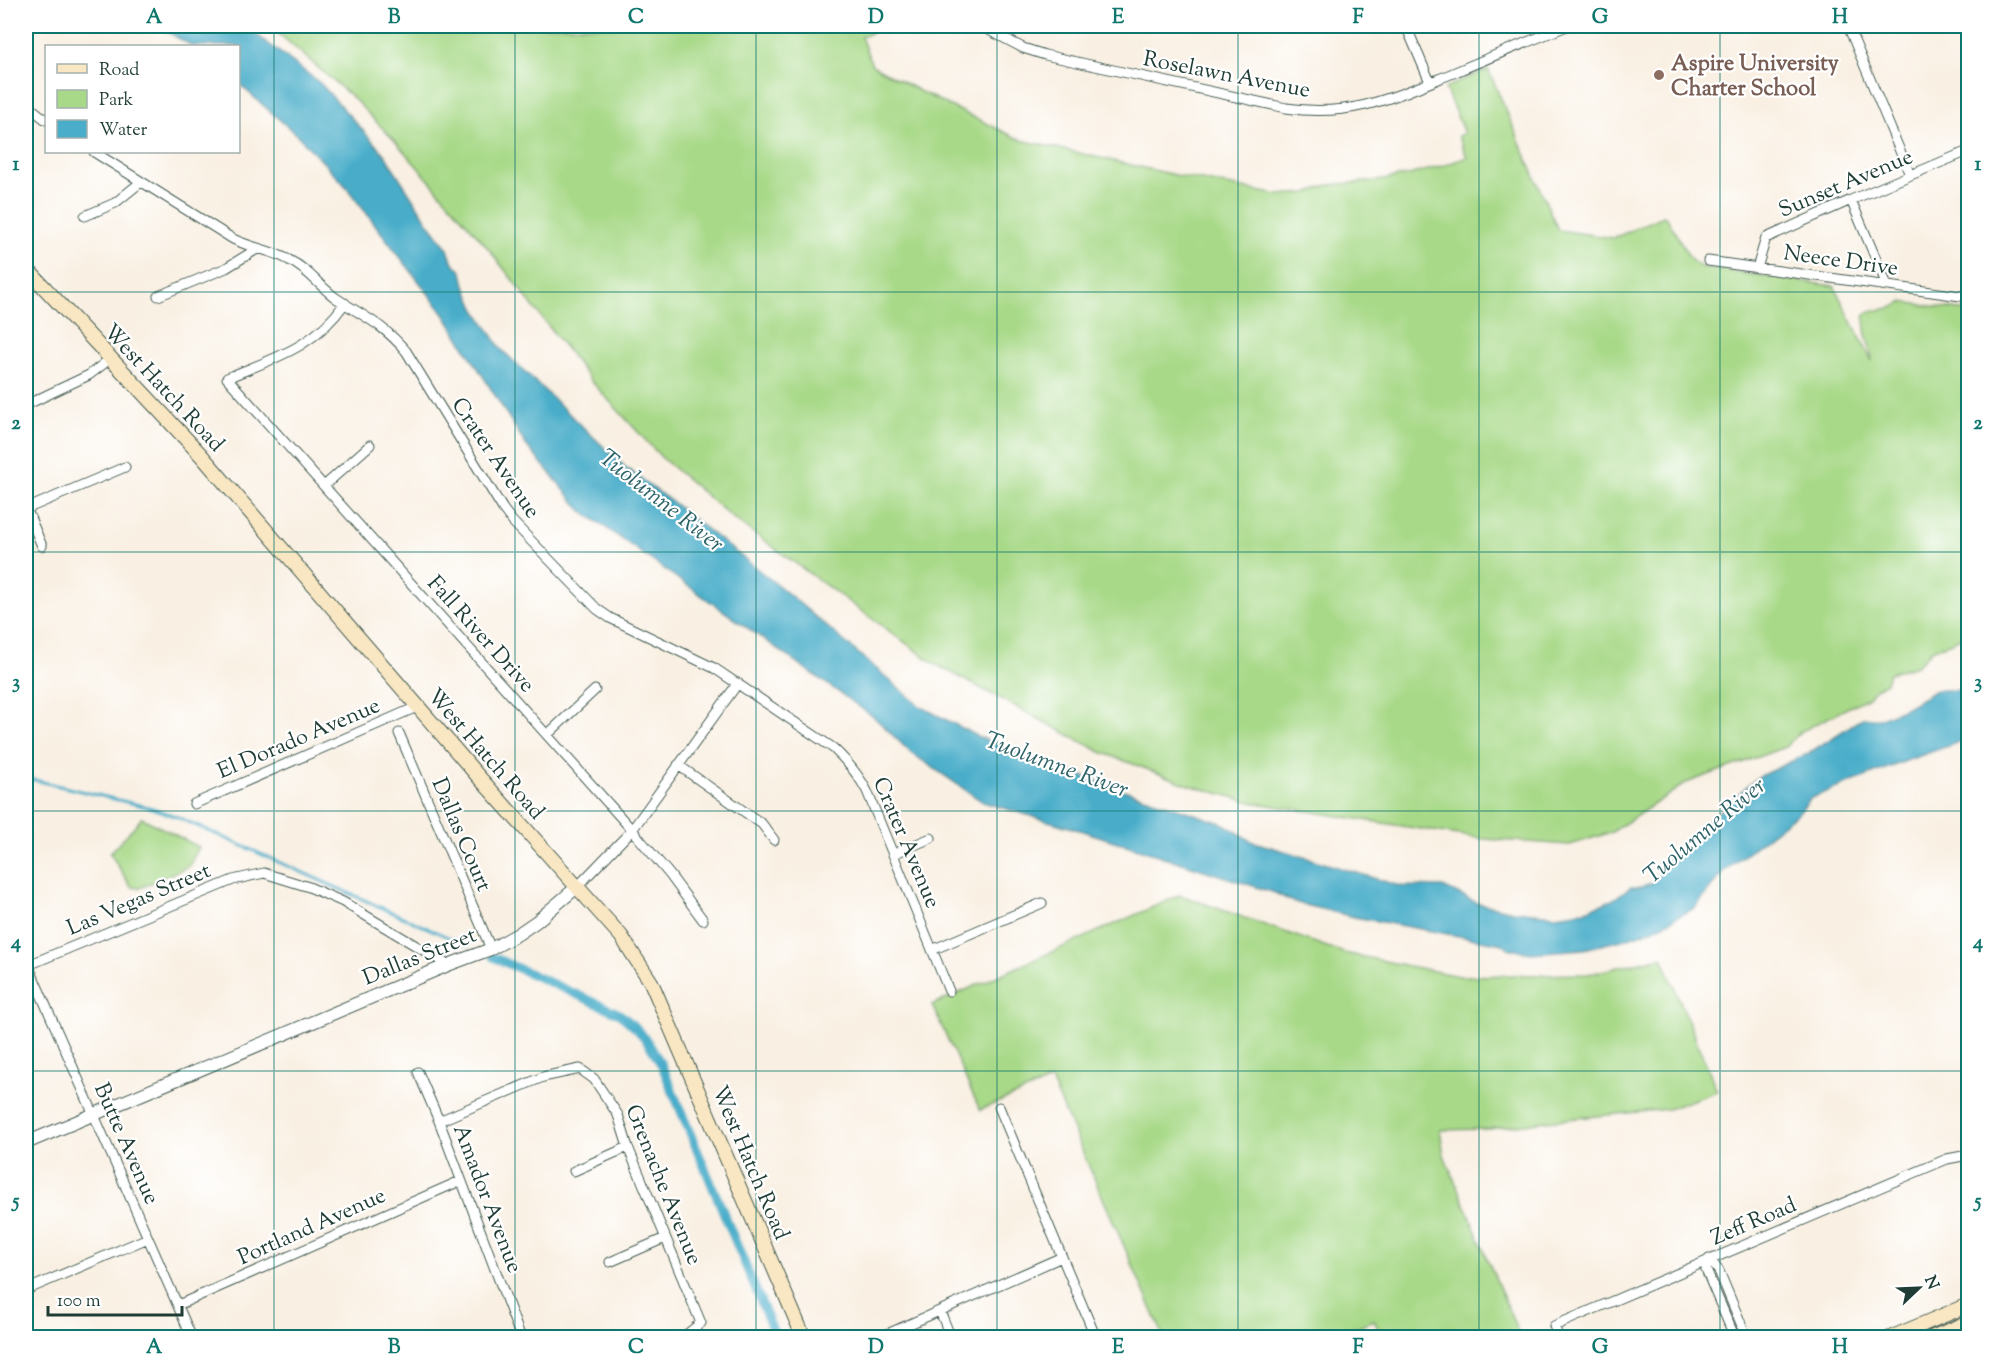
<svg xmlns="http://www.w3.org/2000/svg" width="1994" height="1363" font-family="'Sorts Mill Goudy',serif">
  <rect width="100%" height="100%" fill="#fff"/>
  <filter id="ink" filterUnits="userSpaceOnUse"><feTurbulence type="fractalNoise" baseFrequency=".0167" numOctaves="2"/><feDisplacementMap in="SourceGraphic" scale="12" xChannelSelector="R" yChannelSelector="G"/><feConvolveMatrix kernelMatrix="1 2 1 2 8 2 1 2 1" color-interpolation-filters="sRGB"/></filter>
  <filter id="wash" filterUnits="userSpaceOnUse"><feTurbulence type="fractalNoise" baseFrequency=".008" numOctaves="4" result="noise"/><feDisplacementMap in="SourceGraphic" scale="24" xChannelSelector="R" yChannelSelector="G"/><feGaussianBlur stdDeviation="1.35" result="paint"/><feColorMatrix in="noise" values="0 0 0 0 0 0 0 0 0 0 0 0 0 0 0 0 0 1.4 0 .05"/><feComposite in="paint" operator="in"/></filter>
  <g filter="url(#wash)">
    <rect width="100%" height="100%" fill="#f9f0e3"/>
    <!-- green -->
    <path fill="#a8d988" stroke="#648b5e" stroke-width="1.5" d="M270 26H872L874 31 861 37 872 65 921 92 1021 140 1175 175 1278 195 1307 193 1329 185 1377 181 1409 175 1442 166 1467 157 1458 136 1464 133 1445 88 1488 69 1558 230 1614 238 1663 216 1667 218 1687 253 1692 261 1701 267 1834 286 1872 361C1871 343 1862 334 1865 314 1880 307 1890 312 1902 302L1968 311V635L1932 650 1917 665 1889 673 1886 682 1876 688 1869 697 1800 732 1785 747 1686 783 1612 832 1570 845 1484 839 1250 802 1189 785 1101 752 935 664 734 519 662 458 591 381 484 243 394 140 352 97Z
      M142 818 199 847 189 866 140 888 131 887 110 853Z
      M1180 895 1344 953 1459 976 1588 974 1662 957 1717 1091 1668 1109 1547 1121 1489 1129 1440 1130 1444 1155 1520 1337H1382L1374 1320 1332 1337H1164L1051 1080 980 1110 932 1005Z"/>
    <!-- water -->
    <path fill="#4aadc9" stroke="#34757e" stroke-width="1.5" d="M157 26H245L320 83 385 155 428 222 448 249 452 261 462 272 465 285 475 308 501 349 626 468 672 502 784 590 920 706 979 737 1088 778 1224 824 1251 841 1400 886 1443 887 1477 903 1513 911 1555 915 1584 911 1612 900 1631 887H1641L1653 882 1663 869 1667 858 1758 777 1809 753 1864 717 1879 719 1905 708 1936 690H1968V739L1911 759 1811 798 1798 813 1724 871 1695 908 1652 930 1622 940 1584 949 1531 953 1510 949 1503 944 1354 917 1293 902 1275 893 1086 832 983 802 910 752 875 718 582 511 526 445 444 314 343 183 298 136 239 84 238 46H192Z"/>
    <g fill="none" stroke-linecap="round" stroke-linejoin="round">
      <!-- stream -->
      <path stroke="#4aadc9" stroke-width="3" d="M26 778 152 808 175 816 468 946"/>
      <!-- canal -->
      <path stroke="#4aadc9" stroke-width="9" d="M493 957 618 1013C640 1029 649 1042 662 1066L776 1338"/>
    </g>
  </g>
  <g filter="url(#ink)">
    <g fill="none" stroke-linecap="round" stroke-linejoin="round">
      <defs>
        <path id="minor" d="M981 26 1023 48 1045 55 1286 108C1352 118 1394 97 1453 73 1491 57 1529 41 1567 26
          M1406 26 1430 82
          M1848 26 1910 175
          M26 104 46 120
          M94 152 233 239C251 248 272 250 289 260 308 269 319 286 336 298 364 317 382 323 406 351L503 509 512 521 597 609 610 618 714 668 833 748C847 761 858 774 867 791L949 991
          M1851 200 1887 285
          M85 216 115 203 141 182
          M1708 261 1968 297
          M1757 268 1766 238 1851 200 1968 151
          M158 296 226 268 257 249
          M345 303C314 348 274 358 227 378L632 830 670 875 703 920
          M26 405 89 375 110 359
          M324 486 370 445
          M26 508 42 546
          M26 509 125 467
          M399 733 491 949
          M547 735 595 690
          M678 765 762 824 774 840
          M194 804 419 706
          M893 854 931 838
          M577 887 632 830 738 683
          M932 950 1042 903
          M28 965 192 1338
          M26 966 233 880 264 873 309 887 343 902 448 965
          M418 1072 439 1121 521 1338
          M999 1107 1096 1338
          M439 1121 543 1077 580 1069 594 1079 618 1115 628 1147 701 1323 682 1338
          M574 1171 628 1147
          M1709 1259 1719 1271 1747 1338
          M1709 1259 1706 1270 1735 1338
          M610 1262 665 1238
          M26 1290 148 1238
          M178 1305 460 1181
          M940 1311 951 1338
          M878 1338 1062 1257
          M1559 1338 1554 1326 1947 1159 1968 1155"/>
        <path id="tertiary" d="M26 1143 448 965 491 949 518 934 537 921 577 887"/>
        <path id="secondary" d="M26 268 201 455 477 775 621 936 651 982 804 1338
          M1890 1338 1968 1305
          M1931 1338 1968 1323"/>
      </defs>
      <!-- minor casing -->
      <use href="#minor" stroke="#40584e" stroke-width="11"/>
      <!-- tertiary casing -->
      <use href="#tertiary" stroke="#40584e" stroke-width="14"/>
      <!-- secondary casing -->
      <use href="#secondary" stroke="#40584e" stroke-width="16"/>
      <!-- minor -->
      <use href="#minor" stroke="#fff" stroke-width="9"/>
      <!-- tertiary -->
      <use href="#tertiary" stroke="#fff" stroke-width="12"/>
      <!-- secondary -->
      <use href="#secondary" stroke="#f9e7c3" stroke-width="14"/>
    </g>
  </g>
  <!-- grid -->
  <path fill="none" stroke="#0f766e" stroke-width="1.5" stroke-opacity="0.55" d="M274 26V1338M515 26V1338M756 26V1338M997 26V1338M1238 26V1338M1479 26V1338M1720 26V1338M26 292H1968M26 552H1968M26 811H1968M26 1071H1968"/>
  <!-- markers -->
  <circle fill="#8d6e63" stroke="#fff" stroke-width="2" cx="1659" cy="75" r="6"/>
  <g text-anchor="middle" stroke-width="4.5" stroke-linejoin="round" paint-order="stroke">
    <!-- education labels -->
    <g font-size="22" font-weight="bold" fill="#785e54" stroke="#fff" text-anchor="start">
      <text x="1671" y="70">Aspire University<tspan x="1671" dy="25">Charter School</tspan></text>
    </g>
    <!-- street labels -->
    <g font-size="22" fill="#1f3d34" stroke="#fff">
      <text transform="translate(1227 73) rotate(11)" y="8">Roselawn Avenue</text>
      <text transform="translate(1845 182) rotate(-23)" y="8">Sunset Avenue</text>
      <text transform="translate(1841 259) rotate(8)" y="8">Neece Drive</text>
      <text transform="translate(165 387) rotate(47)" y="8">West Hatch Road</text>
      <text transform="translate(497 457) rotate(56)" y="8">Crater Avenue</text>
      <text transform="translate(482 633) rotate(48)" y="8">Fall River Drive</text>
      <text transform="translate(298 737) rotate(-23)" y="8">El Dorado Avenue</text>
      <text transform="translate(487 753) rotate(49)" y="8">West Hatch Road</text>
      <text transform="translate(463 834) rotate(67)" y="8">Dallas Court</text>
      <text transform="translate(908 842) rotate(67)" y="8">Crater Avenue</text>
      <text transform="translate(138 898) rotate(-23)" y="8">Las Vegas Street</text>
      <text transform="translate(419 955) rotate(-22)" y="8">Dallas Street</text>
      <text transform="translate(128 1143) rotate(66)" y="8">Butte Avenue</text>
      <text transform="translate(752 1162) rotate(67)" y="8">West Hatch Road</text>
      <text transform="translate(665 1184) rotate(68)" y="8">Grenache Avenue</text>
      <text transform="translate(489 1198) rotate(69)" y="8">Amador Avenue</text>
      <text transform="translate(1753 1220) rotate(-23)" y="8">Zeff Road</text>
      <text transform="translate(311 1225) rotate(-24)" y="8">Portland Avenue</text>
    </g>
    <!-- water labels -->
    <g font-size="24" font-style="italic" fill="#2e6468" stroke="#fff">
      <text transform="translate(662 500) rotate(38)" y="8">Tuolumne River</text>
      <text transform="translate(1057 764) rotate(20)" y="8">Tuolumne River</text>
      <text transform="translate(1704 830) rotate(-40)" y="8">Tuolumne River</text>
    </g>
  </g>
  <!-- margin -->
  <rect width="1994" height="1363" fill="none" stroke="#fff" stroke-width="66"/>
  <!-- legend -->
  <rect x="45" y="45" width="195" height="108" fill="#ffffff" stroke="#a5b1ae" stroke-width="1.5"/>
  <rect x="57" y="64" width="30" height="9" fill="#f9e7c3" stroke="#a5b1ae" stroke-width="1.5"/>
  <text x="99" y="75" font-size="18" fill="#1f3d34">Road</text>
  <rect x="57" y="90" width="30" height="18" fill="#a8d988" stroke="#a5b1ae" stroke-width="1.5"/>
  <text x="99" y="105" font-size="18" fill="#1f3d34">Park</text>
  <rect x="57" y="120" width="30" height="18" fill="#4aadc9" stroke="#a5b1ae" stroke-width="1.5"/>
  <text x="99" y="135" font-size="18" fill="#1f3d34">Water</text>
  <!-- north arrow -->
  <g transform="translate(1919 1288) rotate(67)" stroke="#ffffff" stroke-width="4.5" paint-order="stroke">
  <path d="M0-4.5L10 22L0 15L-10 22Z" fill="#1f3d34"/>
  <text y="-9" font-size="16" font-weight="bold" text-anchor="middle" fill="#1f3d34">N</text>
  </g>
  <!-- scale -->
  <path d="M48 1306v9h134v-9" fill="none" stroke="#1f3d34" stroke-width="3"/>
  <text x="57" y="1306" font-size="18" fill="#1f3d34" stroke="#ffffff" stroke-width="4.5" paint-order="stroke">100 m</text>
  <rect x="33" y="33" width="1928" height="1297" fill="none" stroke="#0f766e" stroke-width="2"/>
  <g font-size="20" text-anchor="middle" font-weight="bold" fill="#0f766e">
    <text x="154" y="23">A</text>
    <text x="394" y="23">B</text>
    <text x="636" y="23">C</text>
    <text x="876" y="23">D</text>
    <text x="1118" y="23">E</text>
    <text x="1358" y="23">F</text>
    <text x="1600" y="23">G</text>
    <text x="1840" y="23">H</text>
    <text x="16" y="170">1</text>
    <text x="1978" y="170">1</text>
    <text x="16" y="429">2</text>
    <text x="1978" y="429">2</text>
    <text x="16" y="688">3</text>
    <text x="1978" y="688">3</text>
    <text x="16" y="948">4</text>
    <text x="1978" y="948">4</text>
    <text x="16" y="1207">5</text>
    <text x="1978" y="1207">5</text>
    <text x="154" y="1353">A</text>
    <text x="394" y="1353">B</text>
    <text x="636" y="1353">C</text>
    <text x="876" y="1353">D</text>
    <text x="1118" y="1353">E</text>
    <text x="1358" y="1353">F</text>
    <text x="1600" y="1353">G</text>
    <text x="1840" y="1353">H</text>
  </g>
</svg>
